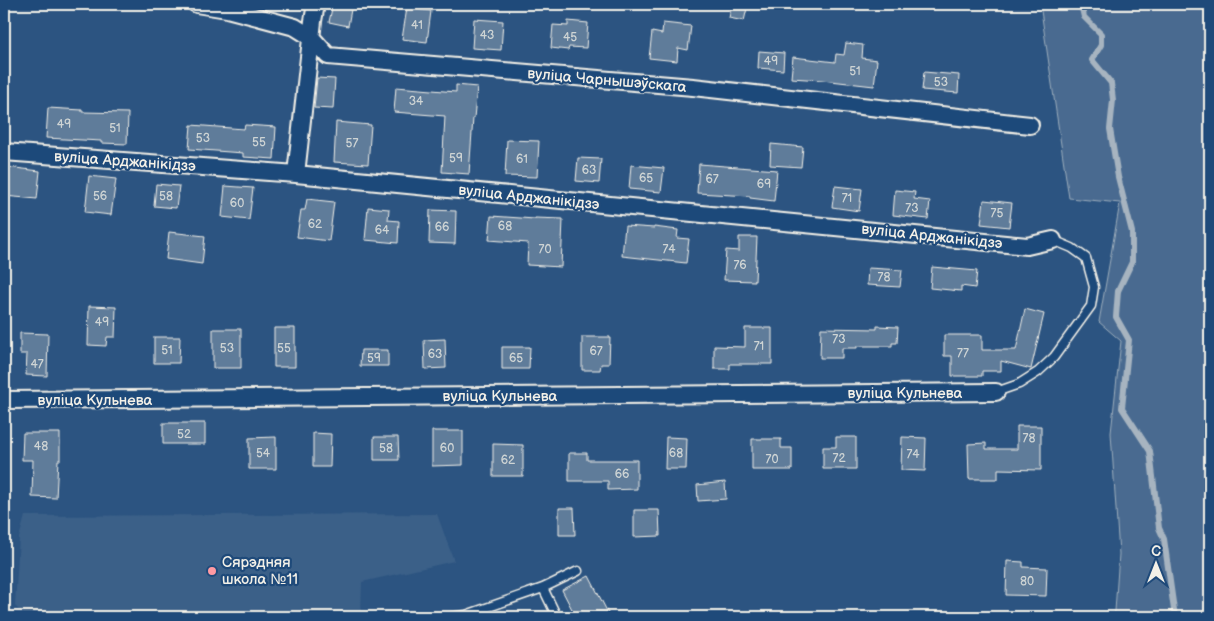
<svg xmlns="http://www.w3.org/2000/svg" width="1214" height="621" font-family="'Balsamiq Sans',sans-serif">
  <rect width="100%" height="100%" fill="#2c5481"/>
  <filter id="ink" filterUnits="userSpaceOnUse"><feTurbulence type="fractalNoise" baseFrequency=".02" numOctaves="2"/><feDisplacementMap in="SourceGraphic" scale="10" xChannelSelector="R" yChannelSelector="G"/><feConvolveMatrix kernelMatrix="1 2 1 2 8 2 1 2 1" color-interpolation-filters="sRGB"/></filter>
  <g filter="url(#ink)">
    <!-- built -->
    <path fill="#3b6088" d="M437 514 454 561 362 582 361 617H26L15 606 19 538 25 516Z"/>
    <!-- green -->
    <path fill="#496b90" stroke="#9eaebc" d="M1040 4H1210V617H1113L1115 611 1119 554 1111 433 1121 341 1099 322 1120 203 1069 198Z"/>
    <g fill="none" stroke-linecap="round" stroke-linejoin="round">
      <!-- stream -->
      <path stroke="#a7b4c0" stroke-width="6" d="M1081 4 1084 17 1101 34V45L1092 60 1111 83 1113 100 1110 129 1118 177 1132 232V262L1118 291 1116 317 1129 340 1122 408 1150 451 1159 528 1164 539 1175 617"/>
    </g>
    <!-- building -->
    <path fill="#5e7b9a" stroke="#f4f1e8" d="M333 4H352L348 26 329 22Z
      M732 4H748L744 21 729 18Z
      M407 8 431 11 427 42 402 39Z
      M474 19 503 21 501 50 472 48Z
      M568 21 588 23 586 48 569 47 568 50 551 48 553 25 568 26Z
      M663 23 691 26 688 50 678 48 677 61 649 58 652 32 662 34Z
      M846 43 863 45 862 58 877 60 874 86 822 80 791 78 793 57 835 62 836 54 844 55Z
      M759 51 784 53 783 70 758 68Z
      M924 72 959 75 958 93 922 90Z
      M317 78 335 79 333 109 314 108Z
      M456 85 477 87 474 118H473L469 174 442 172 445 116 394 112 396 87 456 92Z
      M48 108 82 110V112L128 113 127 144 101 143V141L46 138Z
      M336 122 371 125 368 164 334 162Z
      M191 125 244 129 245 125 276 127 274 159 243 157V153L189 149Z
      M507 140 539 141 537 177 505 176Z
      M771 144 803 147 801 167 770 165Z
      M578 158 601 159 599 183 576 181Z
      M699 164 777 170 774 201 750 198V196L697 193Z
      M631 165 664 168 661 192 629 189Z
      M7 167 40 171 37 199 4 196V178H6Z
      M89 176 116 179 111 215 85 212Z
      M156 184 179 186 176 208 154 206Z
      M225 186 253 188 249 220 222 217Z
      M835 186 862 189 859 211 832 207Z
      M895 190 915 192 914 199 930 201 928 219 893 215Z
      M307 199 334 202 329 241 297 237 301 210H305Z
      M984 200 1012 203 1009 227 981 224Z
      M368 207 389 209 388 220 399 221 398 243 365 240Z
      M430 210 456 211 455 244 429 243Z
      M491 216 535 219V218L563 219 561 267 527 265 528 243 489 240Z
      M625 226 654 228V227L678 230 677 238 689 239 686 263 622 256Z
      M169 232 205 236 202 264 166 259Z
      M739 237H757L755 281 724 280 726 250 739 251Z
      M932 267 977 271 975 288 961 286V291L930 288Z
      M868 268 902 270 900 287 867 285Z
      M89 306 116 307 115 337H107L106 346 88 345Z
      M1025 309 1044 314 1031 369 1001 361V371H982V376H952V356H944V335H982V350H1016Z
      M877 326 898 327 897 343H892V346H857V348H842V358H820L821 328 877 329Z
      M274 328H295V367H274Z
      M745 328H772V364H730V369H714V346L745 347Z
      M213 329H241V368H213Z
      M20 333 48 334 47 376 26 375 27 354H20Z
      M154 337H180L179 363H154Z
      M582 337H610L609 364H601L600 370H582Z
      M445 339 446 368 425 369 424 340Z
      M502 347H530L529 369H502Z
      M361 350H388V366H360Z
      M163 423H205V444H163Z
      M1017 426H1041V470L998 469V479H969L968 444 986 443V449H1017Z
      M432 431H463V465L432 466Z
      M23 433H60V460H58L56 498 32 497 33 460H22Z
      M313 433 331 434 330 467H313Z
      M276 437V469H249V438Z
      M374 437H398L399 460H374Z
      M666 437 687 438 686 469H665Z
      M836 437H856V469H823V447H836Z
      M902 437 926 438 925 471 901 470Z
      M752 439H781V448H792V470H752Z
      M493 444 523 445V476H493Z
      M569 453H587V460H637V489L608 490V481H569Z
      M725 482 726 499 698 501 697 485Z
      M559 508H574L575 535H559Z
      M634 510H659L660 536 634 537Z
      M1007 561 1023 562V567L1047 568 1046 596 1006 595Z
      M589 576 610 617H576L562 590Z"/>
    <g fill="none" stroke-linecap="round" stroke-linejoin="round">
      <defs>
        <path id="lane" d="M996 392 1019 384 1038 372 1054 357 1091 306 1094 287 1086 258 1072 248 1053 240
          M543 588 557 617
          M451 617 466 615 543 588 578 571"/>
        <path id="street" d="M196 4 227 9 295 27 311 37 328 56 693 87 1030 125
          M4 152 296 174 1027 246 1053 240
          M296 174 313 21 316 4
          M4 400 996 392"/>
      </defs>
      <!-- lane casing -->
      <use href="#lane" stroke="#f4f1e8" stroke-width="11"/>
      <!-- street casing -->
      <use href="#street" stroke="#f4f1e8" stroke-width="20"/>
      <!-- lane -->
      <use href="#lane" stroke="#1f4a7a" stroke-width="8"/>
      <!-- street -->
      <use href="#street" stroke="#1f4a7a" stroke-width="16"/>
    </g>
  </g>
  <!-- markers -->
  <circle fill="#ff9aa2" stroke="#1f4a7a" stroke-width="2" cx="212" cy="571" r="5"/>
  <g text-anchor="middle" stroke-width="4.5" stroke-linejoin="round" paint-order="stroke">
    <!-- number labels -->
    <g font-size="12" fill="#ced4d4">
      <text x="417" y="29">41</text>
      <text x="487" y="39">43</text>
      <text x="570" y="41">45</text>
      <text x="771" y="65">49</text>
      <text x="855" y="75">51</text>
      <text x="941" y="86">53</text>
      <text x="416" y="105">34</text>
      <text x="64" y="128">49</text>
      <text x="115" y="132">51</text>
      <text x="203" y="142">53</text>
      <text x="259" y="146">55</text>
      <text x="352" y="147">57</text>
      <text x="456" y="162">59</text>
      <text x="522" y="163">61</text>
      <text x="589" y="174">63</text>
      <text x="646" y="182">65</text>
      <text x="712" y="183">67</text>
      <text x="764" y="188">69</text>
      <text x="100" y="200">56</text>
      <text x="166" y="200">58</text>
      <text x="847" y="202">71</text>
      <text x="237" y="207">60</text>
      <text x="912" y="212">73</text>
      <text x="997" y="217">75</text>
      <text x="315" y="228">62</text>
      <text x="505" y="230">68</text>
      <text x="442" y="231">66</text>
      <text x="382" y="234">64</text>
      <text x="545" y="253">70</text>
      <text x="669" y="253">74</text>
      <text x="740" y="269">76</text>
      <text x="884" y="281">78</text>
      <text x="102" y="326">49</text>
      <text x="839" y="343">73</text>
      <text x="759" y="350">71</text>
      <text x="227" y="352">53</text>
      <text x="284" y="352">55</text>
      <text x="167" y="354">51</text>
      <text x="596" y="355">67</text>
      <text x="963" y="357">77</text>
      <text x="435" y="358">63</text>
      <text x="374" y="362">59</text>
      <text x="516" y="362">65</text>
      <text x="37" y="368">47</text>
      <text x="184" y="438">52</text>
      <text x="1029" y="442">78</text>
      <text x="41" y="450">48</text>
      <text x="386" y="452">58</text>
      <text x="447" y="452">60</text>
      <text x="263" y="457">54</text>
      <text x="676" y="457">68</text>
      <text x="913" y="458">74</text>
      <text x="839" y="462">72</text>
      <text x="772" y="463">70</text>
      <text x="508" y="464">62</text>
      <text x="622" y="478">66</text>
      <text x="1027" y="585">80</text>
    </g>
    <!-- street labels -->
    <g font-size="15" fill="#f4f1e8" stroke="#1f4a7a">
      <text transform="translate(607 80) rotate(5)" y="5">вуліца Чарнышэўскага</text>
      <text transform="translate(125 161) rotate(4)" y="5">вуліца Арджанікідзэ</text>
      <text transform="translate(529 197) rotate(6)" y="5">вуліца Арджанікідзэ</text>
      <text transform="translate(932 236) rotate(6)" y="5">вуліца Арджанікідзэ</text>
      <text x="905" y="398">вуліца Кульнева</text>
      <text x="500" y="401">вуліца Кульнева</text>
      <text x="95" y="405">вуліца Кульнева</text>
    </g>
    <!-- poi labels -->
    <g font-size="15" fill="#f4f1e8" stroke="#1f4a7a" text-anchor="start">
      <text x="222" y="567">Сярэдняя<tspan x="222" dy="17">школа №11</tspan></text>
    </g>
  </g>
  <!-- margin -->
  <rect width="1214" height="621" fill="none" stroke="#1f4a7a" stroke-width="20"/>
  <rect x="10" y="10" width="1194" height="601" fill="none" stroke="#f4f1e8" stroke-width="2" filter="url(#ink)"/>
  <!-- north arrow -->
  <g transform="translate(1156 564)" stroke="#1f4a7a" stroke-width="4" paint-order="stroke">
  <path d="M0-4L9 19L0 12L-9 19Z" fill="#f4f1e8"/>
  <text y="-8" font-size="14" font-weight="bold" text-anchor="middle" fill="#f4f1e8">С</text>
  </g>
</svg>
